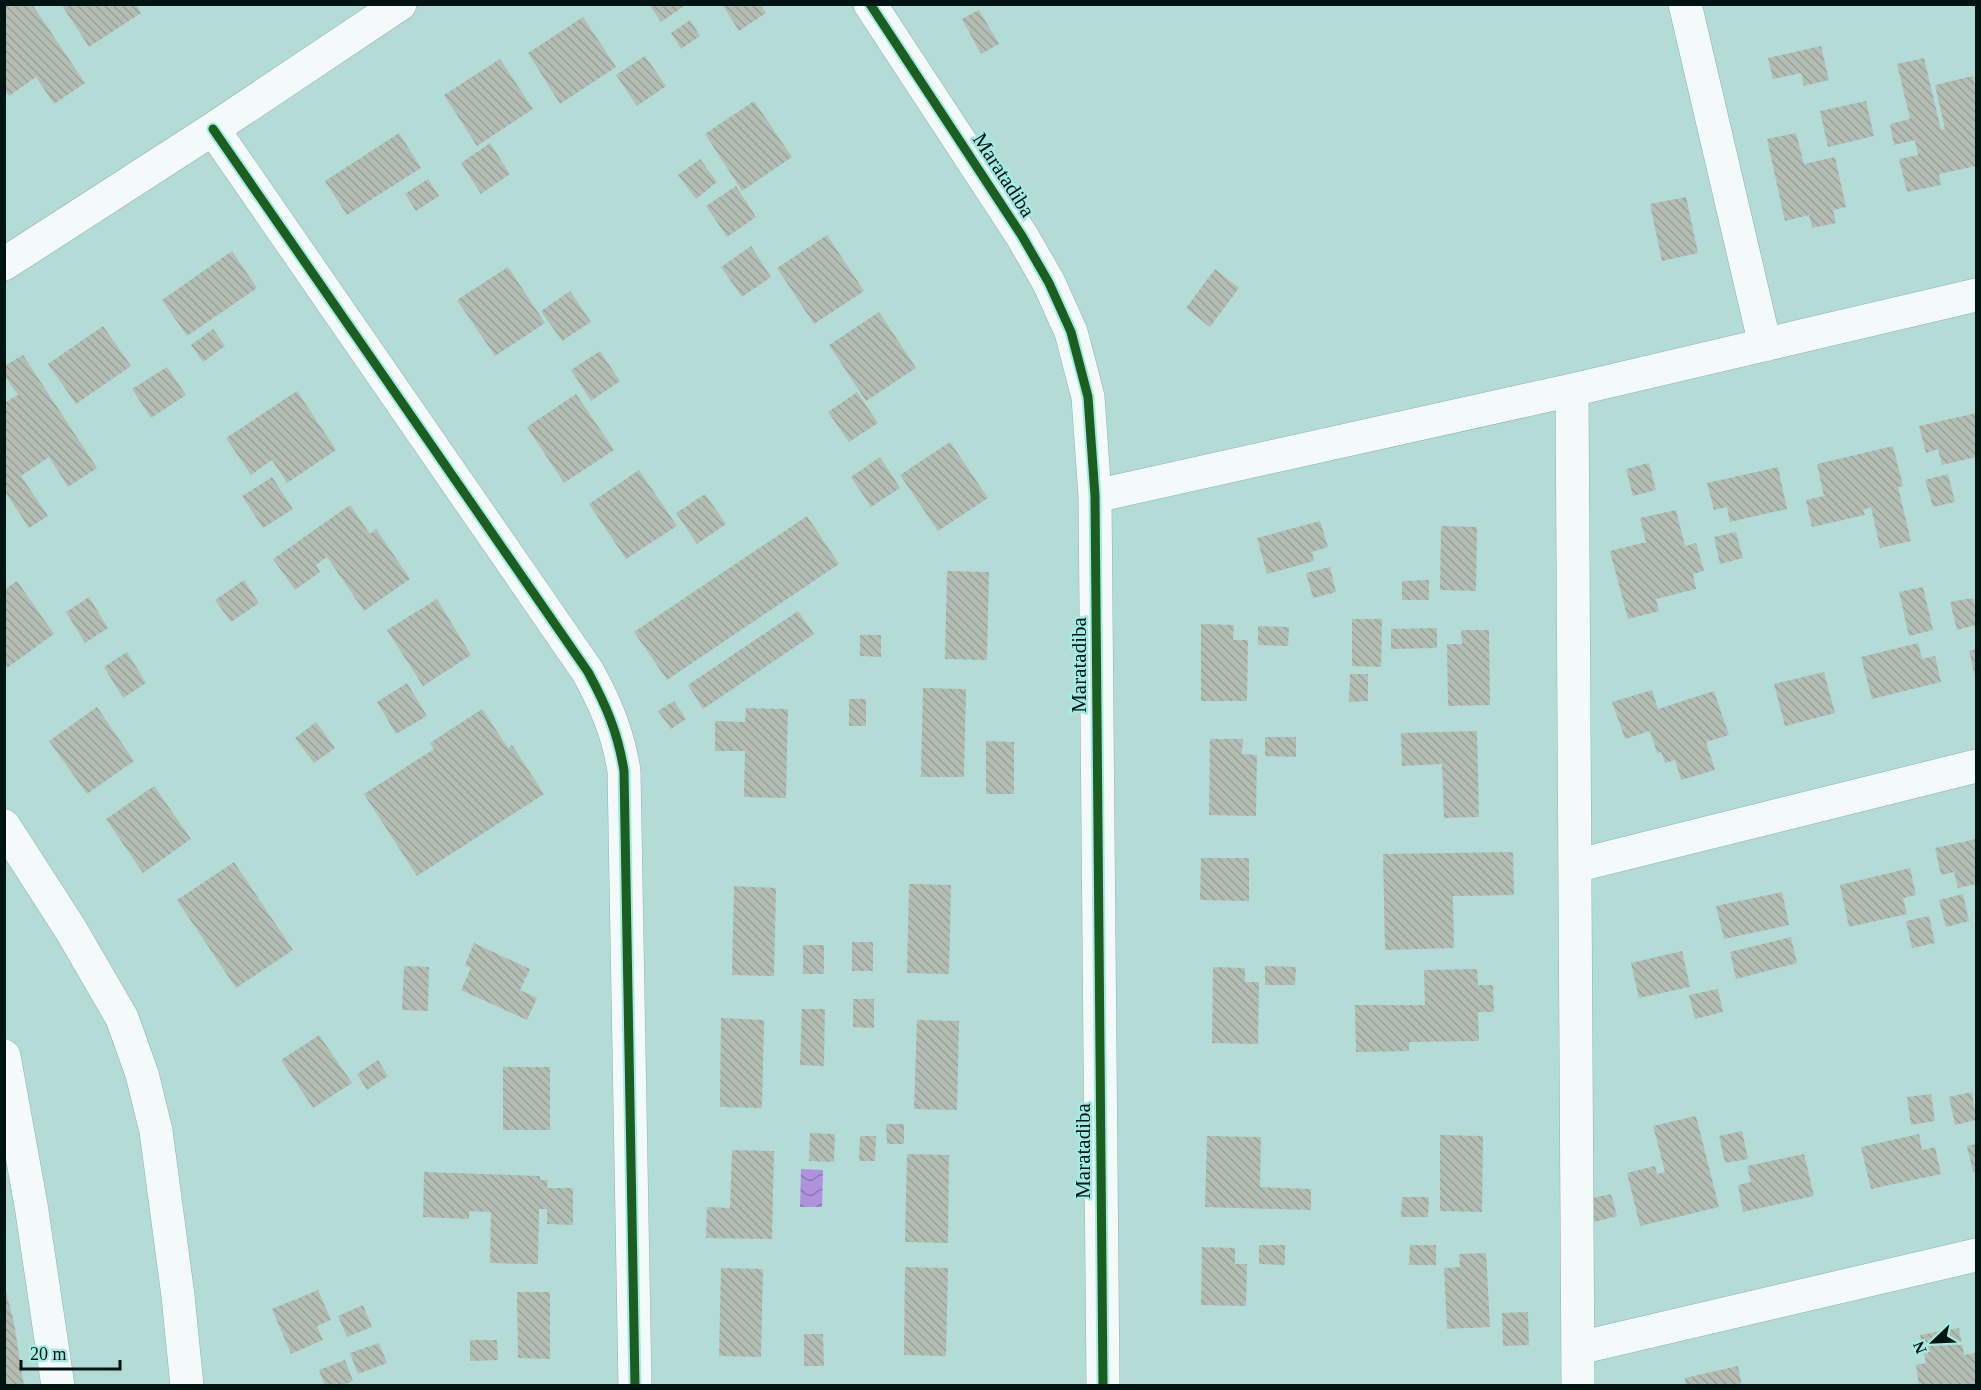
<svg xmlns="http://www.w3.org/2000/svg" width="1981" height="1390" font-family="'Times New Roman',serif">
  <defs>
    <pattern id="water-waves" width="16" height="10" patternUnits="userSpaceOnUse" patternTransform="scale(1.5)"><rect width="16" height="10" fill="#ae92dd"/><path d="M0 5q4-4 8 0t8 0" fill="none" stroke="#8b76b2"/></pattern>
    <pattern id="building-back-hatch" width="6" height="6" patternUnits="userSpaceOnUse" patternTransform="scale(1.5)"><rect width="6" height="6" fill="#b3bdb3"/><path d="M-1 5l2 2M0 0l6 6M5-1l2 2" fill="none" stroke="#98a299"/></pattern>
  </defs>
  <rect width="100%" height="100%" fill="#b4dcd6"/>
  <!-- water -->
  <path fill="url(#water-waves)" d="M801 1169 823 1170 822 1207H800Z"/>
  <!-- building -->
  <path fill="url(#building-back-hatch)" d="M4 4H32L85 83 54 104 36 77 9 96 4 89Z
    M61 4H136L141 13 89 47Z
    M649 4H687L661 22Z
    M722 4H760L766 13 739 31Z
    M979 10 999 44 981 54 962 19Z
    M583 17 616 67 560 104 528 53Z
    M690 20 700 36 681 49 671 33Z
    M1821 46 1829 80 1804 86 1801 73 1773 79 1768 58Z
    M645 56 666 86 637 106 616 75Z
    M1924 58 1941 130 1945 129 1935 85 1973 76 1976 91V166L1939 174 1941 185 1907 192 1899 159 1918 155 1915 140 1894 145 1890 124 1910 119 1897 64Z
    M500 59 533 109 477 146 444 95Z
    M754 101 792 157 742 191 705 134Z
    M1866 101 1874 136 1828 147 1820 111Z
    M399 133 421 168 347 215 325 181Z
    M1796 133 1804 164 1835 157 1846 207 1833 210 1836 223 1812 228 1809 215 1785 221 1767 139Z
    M490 143 510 174 481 194 461 163Z
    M700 159 717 182 696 199 678 175Z
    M428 179 439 196 416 211 405 194Z
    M736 186 756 217 727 237 706 206Z
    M1686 197 1698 253 1662 261 1650 204Z
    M827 235 864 291 814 324 777 268Z
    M751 246 771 277 742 297 721 267Z
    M232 251 257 288 187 336 162 300Z
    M508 267 545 323 495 356 457 300Z
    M1215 269 1239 288 1210 327 1186 308Z
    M570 291 591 322 562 341 541 311Z
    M879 312 916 368 866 401 829 345Z
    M103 326 131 366 76 404 48 364Z
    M213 329 225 346 203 362 191 345Z
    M600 351 620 381 591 401 571 370Z
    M23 355 97 468 68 487 49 457 21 476 48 516 29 528 4 490V403L18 395 4 375V366Z
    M167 367 186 395 151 418 132 389Z
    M297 391 336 450 287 483 272 460 251 475 226 438Z
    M857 392 878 423 849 442 828 412Z
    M576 394 614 450 564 483 527 427Z
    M1976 413V457L1942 465 1938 449 1926 453 1919 426Z
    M950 442 988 498 938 531 900 475Z
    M1893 446 1903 486 1898 487 1911 541 1880 548 1871 507 1863 510 1865 515 1812 527 1806 500 1824 496 1817 464Z
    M880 457 900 488 871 507 851 477Z
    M1649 463 1656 490 1633 496 1626 469Z
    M1778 467 1787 509 1730 522 1727 507 1714 510 1707 483Z
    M639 470 677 526 626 559 589 504Z
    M1948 474 1955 502 1933 507 1925 480Z
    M272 477 293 509 263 528 242 496Z
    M705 494 726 524 697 544 676 513Z
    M350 505 370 534 376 529 410 579 364 611 327 557 316 565 320 572 295 590 273 559Z
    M1676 510 1685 546 1696 543 1704 571 1693 574 1696 589 1656 599 1659 611 1628 619 1610 551 1646 542 1640 518Z
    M807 516 839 564 667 680 634 632Z
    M1320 521 1328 547 1312 552 1314 561 1267 574 1257 538Z
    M1441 526 1477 527 1476 591 1440 590Z
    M1736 532 1743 558 1720 564 1714 537Z
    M1330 567 1336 592 1313 598 1306 573Z
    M947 571 989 572 987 660 945 659Z
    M244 580 259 603 231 622 215 600Z
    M1429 580V600H1402V581Z
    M17 581 54 634 7 668 4 664V590Z
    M1923 587 1933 630 1909 636 1899 592Z
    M89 597 108 628 85 643 66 612Z
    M1973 598 1976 611V625L1957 630 1950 602Z
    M437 599 471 655 423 686 387 630Z
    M798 611 814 634 703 709 688 685Z
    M1352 619H1382L1381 667 1352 666Z
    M1201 624 1234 625 1233 640H1248L1247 701H1201Z
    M1258 626 1289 627 1288 646 1258 645Z
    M1437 628V648L1391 649V629Z
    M1461 630H1489L1490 705 1448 706 1447 644H1462Z
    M860 635H881V657L860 656Z
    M1918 643 1922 659 1935 656 1941 682 1872 699 1861 657Z
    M1976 649V677H1975L1969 651Z
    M127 652 146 683 123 698 104 667Z
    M1824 672 1835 713 1785 726 1774 684Z
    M1350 674H1368V701L1349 702Z
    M407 683 427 716 396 734 377 702Z
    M923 688 966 689 964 777H921Z
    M1652 690 1658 709 1714 691 1729 735 1706 742 1715 770 1681 780 1675 760 1665 763 1661 752 1657 753 1650 731 1625 739 1612 702Z
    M849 699H866V726H849Z
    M674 701 686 719 671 729 658 711Z
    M97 707 134 761 87 794 49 741Z
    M746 708 788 709 786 798 744 797 745 751H715V721L745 722Z
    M482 709 508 748 512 745 544 794 417 876 364 794 434 749 430 743Z
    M316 722 335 748 314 763 295 738Z
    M1477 731 1479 817 1444 818 1442 764 1402 766 1401 733Z
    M1265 737H1296V757L1265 756Z
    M1210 739H1243L1242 754 1257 755 1256 816 1209 815Z
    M986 741 1014 742V794H986Z
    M154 786 191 839 143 873 106 819Z
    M1976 839V884L1958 888 1954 872 1941 875 1935 848Z
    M1513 852 1514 895 1453 896 1454 948 1385 950 1383 854Z
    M1201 858H1249V901L1200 900Z
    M234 862 293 950 236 988 177 900Z
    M1910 868 1916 895 1903 898 1907 914 1849 927 1840 885Z
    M909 884 951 885 949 974 907 973Z
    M734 886 776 888 774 976 732 975Z
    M1782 892 1789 925 1724 939 1716 906Z
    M1963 894 1969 921 1946 927 1939 900Z
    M1929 916 1935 943 1912 948 1906 921Z
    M1791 937 1797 963 1736 979 1730 952Z
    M852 942H873V971H852Z
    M474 943 530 969 520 990 537 998 527 1020 461 990 471 968 465 965Z
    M803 945H824V974H803Z
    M1682 951 1690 987 1639 998 1631 963Z
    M404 966 429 967 428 1011 402 1010Z
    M1265 966 1296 967 1295 985H1265Z
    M1213 967 1245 968V982H1259L1258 1044 1212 1043Z
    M1477 969 1478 985H1493L1494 1012H1478L1479 1041 1409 1042V1051L1356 1052 1355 1005H1425L1424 970Z
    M1718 989 1723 1012 1695 1019 1689 995Z
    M853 999H874V1028L853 1027Z
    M802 1009H825L824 1066 800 1065Z
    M721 1018 764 1020 762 1108 720 1107Z
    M917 1020 959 1021 957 1110 914 1109Z
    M319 1035 352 1083 313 1108 281 1060Z
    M378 1060 388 1076 367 1090 357 1074Z
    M503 1067H550V1130H503Z
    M1972 1092 1976 1120 1955 1125 1949 1097Z
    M1931 1094 1935 1121 1911 1125 1907 1097Z
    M1696 1116 1719 1207 1640 1226 1627 1173 1655 1166 1657 1174 1665 1172 1653 1126Z
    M886 1124H904V1144H887Z
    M1742 1131 1748 1159 1725 1163 1719 1136Z
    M810 1133 835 1134 834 1162 809 1161Z
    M1919 1134 1922 1150 1935 1147 1941 1174 1871 1189 1861 1147Z
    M1440 1135 1483 1136 1482 1212 1440 1211Z
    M860 1136H876L875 1161H859Z
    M1207 1136 1261 1137 1260 1187 1311 1189V1210L1205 1207Z
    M1976 1144V1171L1973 1172 1967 1146Z
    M732 1150 774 1151 772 1239 706 1238 707 1207 730 1208Z
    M907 1154 949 1155 948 1243 905 1242Z
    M1804 1154 1814 1196 1743 1212 1738 1185 1751 1182 1747 1166Z
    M424 1172 540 1176V1180H548L547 1188H573V1225L547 1224V1209H539L538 1264 490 1263 491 1212 469 1211V1219L423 1217Z
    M1611 1194 1617 1216 1590 1223 1584 1200Z
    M1402 1197H1429L1428 1217H1401Z
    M1259 1245H1285V1265L1259 1264Z
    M1410 1245H1436V1265H1409Z
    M1202 1247 1235 1248V1264H1247L1246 1306 1201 1305Z
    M1486 1253 1490 1327 1447 1329 1444 1268 1460 1267 1459 1254Z
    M905 1267 948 1268 946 1356 904 1355Z
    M721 1268 763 1269 761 1357 719 1356Z
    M318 1290 331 1320 317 1326 323 1340 291 1354 272 1309Z
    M4 1291H6L14 1323 24 1386H4Z
    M517 1292H550V1359L518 1358Z
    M363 1305 372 1327 347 1337 338 1316Z
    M1528 1312 1529 1345 1503 1346 1502 1313Z
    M1959 1328 1964 1355 1976 1353V1386H1919L1916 1365 1926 1363 1920 1335Z
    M804 1334H823L824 1366H804Z
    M470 1340H497L498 1360 470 1361Z
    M379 1343 387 1363 358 1374 350 1353Z
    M345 1360 353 1381 341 1386H325L319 1370Z
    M1738 1366 1742 1386H1686L1685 1378Z"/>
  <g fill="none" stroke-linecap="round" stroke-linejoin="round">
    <defs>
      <path id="minor" d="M870 4 1022 236 1049 283 1071 332 1088 397 1095 496 1103 1386
        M1685 4 1765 345
        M213 129 588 672C606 705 618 733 624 771L635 1386
        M4 264 213 129 400 4
        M1572 390 1578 1386
        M1095 496 1572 390 1976 295
        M4 826 71 930 122 1018 142 1074 156 1131 178 1296 187 1386
        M1575 866 1976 766
        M4 1056 31 1205 58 1386
        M1579 1348 1976 1255"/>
    </defs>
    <!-- minor casing -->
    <use href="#minor" stroke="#90b0ac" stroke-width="34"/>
    <!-- minor -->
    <use href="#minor" stroke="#f4faf9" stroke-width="33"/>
    <defs>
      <path id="cycleway" d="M870 4 1022 236 1049 283 1071 332 1088 397 1095 496 1103 1386
        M213 129 588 672C606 705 618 733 624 771L635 1386"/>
    </defs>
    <!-- cycleway casing -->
    <use href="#cycleway" stroke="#a4ece3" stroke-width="13"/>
    <!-- cycleway -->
    <use href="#cycleway" stroke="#1b5e20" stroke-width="9"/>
  </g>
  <g text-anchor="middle" stroke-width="5" stroke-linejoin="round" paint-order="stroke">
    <!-- street labels -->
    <g font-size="21" fill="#001412" stroke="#a4ece3">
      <text transform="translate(1004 175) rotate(57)" y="7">Maratadiba</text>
      <text transform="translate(1079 665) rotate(-90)" y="7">Maratadiba</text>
      <text transform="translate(1083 1151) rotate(-90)" y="7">Maratadiba</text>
    </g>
  </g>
  <!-- border -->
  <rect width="1981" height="1390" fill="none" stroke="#001412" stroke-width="12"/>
  <!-- north arrow -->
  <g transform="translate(1933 1342) rotate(247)" stroke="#a4ece3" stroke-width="4.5" paint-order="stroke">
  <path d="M0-4.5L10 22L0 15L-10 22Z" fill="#001412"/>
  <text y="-9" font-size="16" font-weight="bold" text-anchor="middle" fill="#001412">N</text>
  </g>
  <!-- scale -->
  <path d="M21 1360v9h99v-9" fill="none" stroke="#001412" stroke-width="3"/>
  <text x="30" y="1360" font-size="18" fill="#001412" stroke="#a4ece3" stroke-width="4.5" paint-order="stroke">20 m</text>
</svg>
